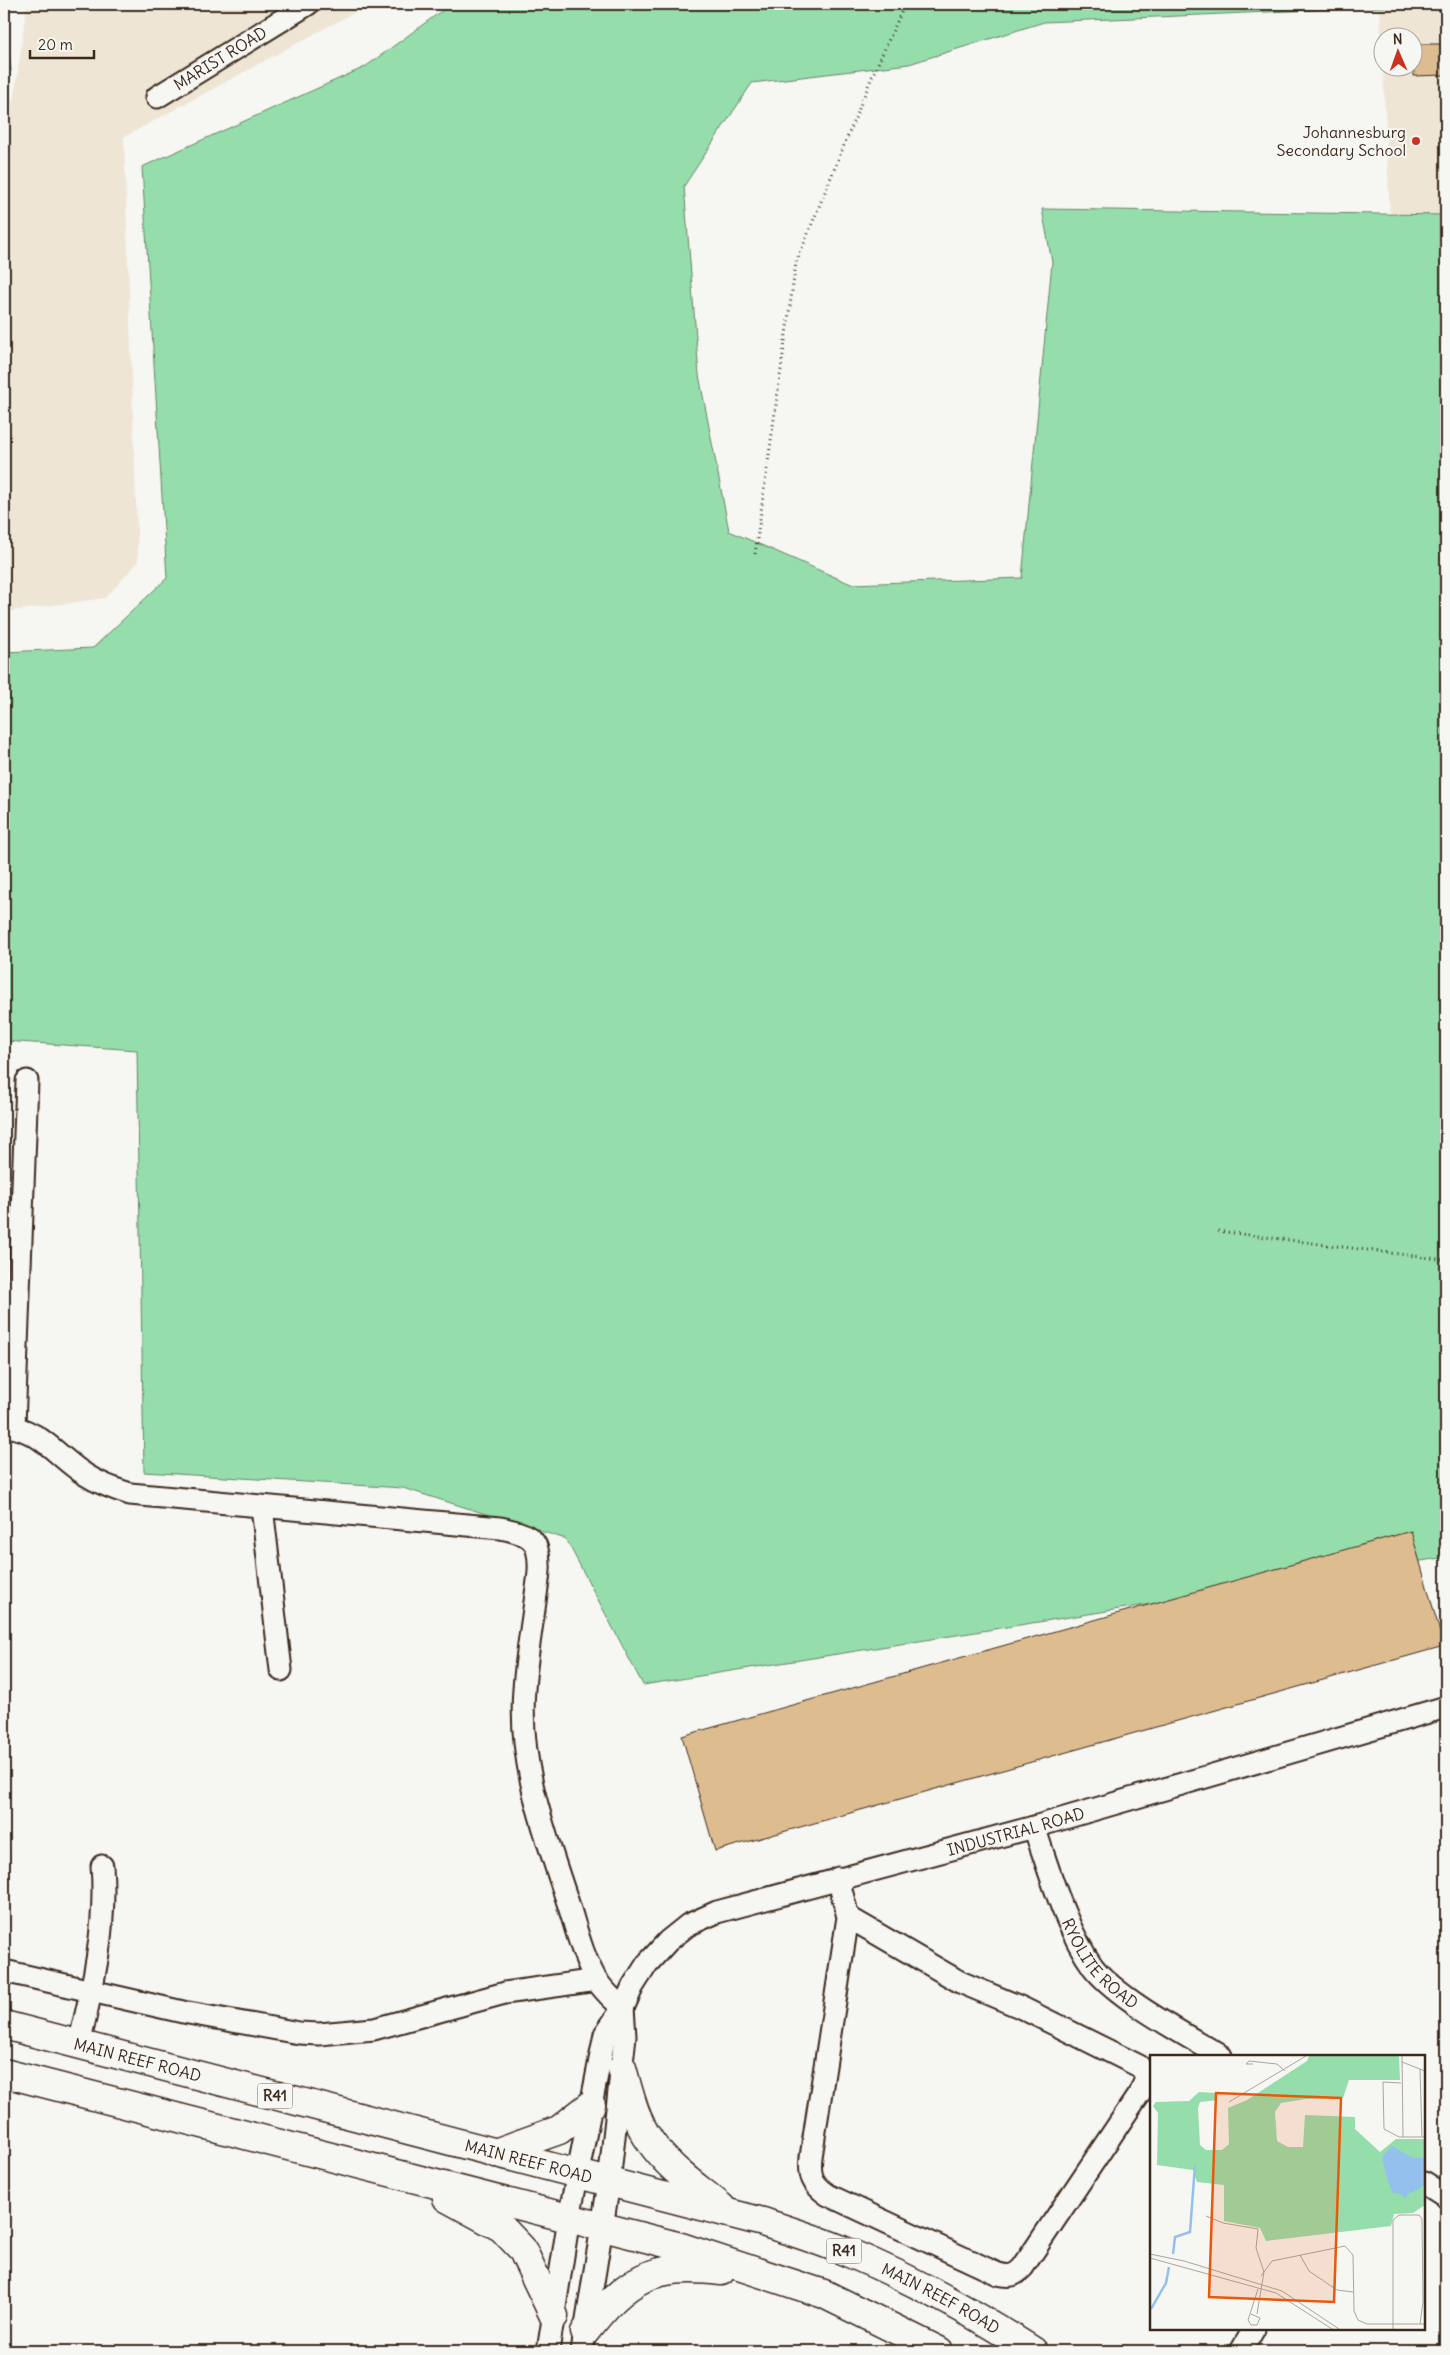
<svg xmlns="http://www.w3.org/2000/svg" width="1450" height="2355" font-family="Delius,sans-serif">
  <rect width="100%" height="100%" fill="#f6f6f2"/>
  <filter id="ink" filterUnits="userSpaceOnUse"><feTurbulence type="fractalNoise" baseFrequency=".02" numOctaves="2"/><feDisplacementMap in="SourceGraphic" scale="10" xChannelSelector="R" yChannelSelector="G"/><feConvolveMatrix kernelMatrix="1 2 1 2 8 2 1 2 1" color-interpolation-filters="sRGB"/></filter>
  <g filter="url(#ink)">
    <!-- built -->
    <path fill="#eee5d5" d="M27 4H364V7L124 137 138 562 105 598 4 612V100H14Z
      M1446 5V215H1390L1383 68H1412V38H1382V61L1380 8Z"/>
    <!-- green -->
    <path fill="#95deac" stroke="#688465" d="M451 4H1446L1044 22 909 64 752 83 684 186 699 375 729 531 851 584 1022 578 1052 262 1042 209 1446 215V1557L643 1685 566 1539 403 1488 144 1472 137 1050 4 1041V652L93 648 167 578 142 167 365 67Z
      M4 12 11 71H4Z"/>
    <!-- building -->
    <path fill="#ddbd90" stroke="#3b2a1e" d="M1413 44H1446V75L1414 76Z
      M1411 1531 1444 1646 715 1851 682 1736Z"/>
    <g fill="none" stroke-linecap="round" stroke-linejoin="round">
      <defs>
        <g id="minor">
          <path id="s1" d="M157 97 308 4"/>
          <path d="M4 1426C40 1428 58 1458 86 1475 100 1484 114 1489 130 1494L500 1528C514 1531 533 1534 537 1549 542 1566 537 1585 535 1602 531 1631 526 1660 524 1689 518 1763 545 1833 568 1903 576 1928 583 1958 597 1981 605 1992 613 2000 623 2008L625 2036 609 2183 582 2351"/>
          <path d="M14 1426 27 1081"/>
          <path d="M262 1507 281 1670"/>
          <path id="s2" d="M1034 1827C1049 1870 1066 1930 1093 1967 1118 1999 1184 2034 1221 2056"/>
          <path d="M838 1878 848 1917 811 2157C809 2176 812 2184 828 2195L998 2274C1010 2277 1015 2276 1023 2267L1141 2091 1145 2081V2073L1139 2066 1020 2007 960 1982 848 1917"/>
          <path d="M4 1971 183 2012 299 2033 319 2034 374 2029 505 1993 597 1980"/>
          <path d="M79 2044C93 1986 107 1926 102 1866"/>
          <path d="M1424 2183 1446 2197"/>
          <path id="s3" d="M548 2351 569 2218 605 2034 623 2008 633 1986 647 1964 668 1941 688 1925 717 1912 1034 1827 1446 1707"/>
          <path d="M1241 2351 1254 2329"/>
        </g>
        <g id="major">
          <path id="s4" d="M4 2025 763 2222C789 2231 816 2239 842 2250 909 2277 972 2312 1033 2351"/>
          <path d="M622 2068C629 2093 635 2120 650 2141 668 2168 697 2187 721 2207"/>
          <path d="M4 2073 681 2247 824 2294 939 2351"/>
          <path d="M495 2153 559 2130 591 2105"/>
          <path d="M447 2198 502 2228 522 2249 554 2316"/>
          <path d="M585 2332C627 2278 652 2263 721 2271"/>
        </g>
      </defs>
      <!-- minor casing -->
      <use href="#minor" stroke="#3b2a1e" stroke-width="25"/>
      <!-- major casing -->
      <use href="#major" stroke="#3b2a1e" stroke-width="31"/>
      <!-- path -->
      <path stroke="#3b2a1e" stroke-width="3" stroke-dasharray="1 4" stroke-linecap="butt" d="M755 554 796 263 871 79 905 4
        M1218 1231 1446 1260"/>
      <!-- minor -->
      <use href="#minor" stroke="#f6f6f2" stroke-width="21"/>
      <!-- major -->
      <use href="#major" stroke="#f6f6f2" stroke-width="28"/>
    </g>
  </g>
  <!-- markers -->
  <circle fill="#c8321e" stroke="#f6f6f2" stroke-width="2" cx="1416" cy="141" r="5"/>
  <g text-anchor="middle" stroke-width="4" stroke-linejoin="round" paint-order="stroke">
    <!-- shield labels -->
    <g fill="#f6f6f2" stroke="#73675e" stroke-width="1">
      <rect x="257.5" y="2083.5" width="35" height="25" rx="4"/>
      <rect x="826.5" y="2238.5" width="35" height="25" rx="4"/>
    </g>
    <g font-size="15" font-weight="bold" fill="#3b2a1e">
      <text x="275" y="2101">R41</text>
      <text x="844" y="2256">R41</text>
    </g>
    <!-- street labels -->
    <g font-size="16" fill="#3b2a1e" stroke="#f6f6f2">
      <text dy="6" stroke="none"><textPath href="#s1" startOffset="74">MARIST ROAD</textPath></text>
      <text dy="6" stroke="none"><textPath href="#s3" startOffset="802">INDUSTRIAL ROAD</textPath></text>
      <text dy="6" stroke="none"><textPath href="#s2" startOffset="154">RYOLITE ROAD</textPath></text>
      <text dy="6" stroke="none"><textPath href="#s4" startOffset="138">MAIN REEF ROAD</textPath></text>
      <text dy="6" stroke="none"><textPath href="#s4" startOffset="542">MAIN REEF ROAD</textPath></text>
      <text dy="6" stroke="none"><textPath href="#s4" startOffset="978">MAIN REEF ROAD</textPath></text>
    </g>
    <!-- poi labels -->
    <g font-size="16" fill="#3b2a1e" stroke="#f6f6f2" text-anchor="end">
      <text x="1406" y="138">Johannesburg<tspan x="1406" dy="18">Secondary School</tspan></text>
    </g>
  </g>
  <!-- overview -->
  <g transform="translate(1150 2055)">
    <rect width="275" height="275" fill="#f6f6f2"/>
    <path d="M159 1H249L250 25H199L193 43 156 44 131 48 125 57 127 86 138 92H153L155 60 205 62V74L230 97 246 84H275V150L263 158 244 159 241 171 116 186 110 173 74 166V130L47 127 43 115 7 110 8 58 3 51 6 47 39 46 49 37 66 38 67 45 50 47 48 53 50 90 56 95H72L79 89 78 53 97 45 157 6Z" fill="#95deac"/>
    <path d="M242 91 263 103H275V130L257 140 256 144 251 139 243 138 237 124 232 102Z" fill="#94c0ed"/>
    <path fill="none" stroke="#94c0ed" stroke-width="2.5" d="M23 199 25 182 40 177 45 110M1 254 16 228 19 212"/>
    <path fill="none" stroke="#aba49d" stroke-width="1" d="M252 1 253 82M252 7 275 16M103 9H96L99 6 127 9 135 16M270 14 272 82M251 28 233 27 234 74 249 82H275M79 47 156 1M56 161 73 168 108 174 106 193 114 217 107 259M0 199 34 206 132 236 189 274M150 200 159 216 187 235 203 237M0 203 126 238 182 274M111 221 122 206 195 191 203 200 204 256 208 265 217 269H275M101 259 110 263 107 270H101L98 265 108 234M243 274V165L249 160H269L272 164 273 247 270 269"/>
    <path fill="#e8590c" fill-opacity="0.15" stroke="#e8590c" stroke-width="2.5" d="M66 38 191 43 184 247 59 242Z"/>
    <rect width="275" height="275" fill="none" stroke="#3b2a1e" stroke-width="2.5"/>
  </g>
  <!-- margin -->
  <rect width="1450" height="2355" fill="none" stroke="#f6f6f2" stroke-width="20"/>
  <rect x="10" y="10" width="1430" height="2335" fill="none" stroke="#3b2a1e" stroke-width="2" filter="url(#ink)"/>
  <!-- north arrow -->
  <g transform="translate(1398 52) rotate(358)"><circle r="24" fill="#f6f6f2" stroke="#aba49d"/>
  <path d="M0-4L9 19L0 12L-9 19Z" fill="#c8321e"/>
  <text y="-8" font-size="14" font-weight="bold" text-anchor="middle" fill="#3b2a1e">N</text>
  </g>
  <!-- scale -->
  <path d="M30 50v8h64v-8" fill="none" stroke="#3b2a1e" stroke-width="2.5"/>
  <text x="38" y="50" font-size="15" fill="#3b2a1e" stroke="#f6f6f2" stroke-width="4" paint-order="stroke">20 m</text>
</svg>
